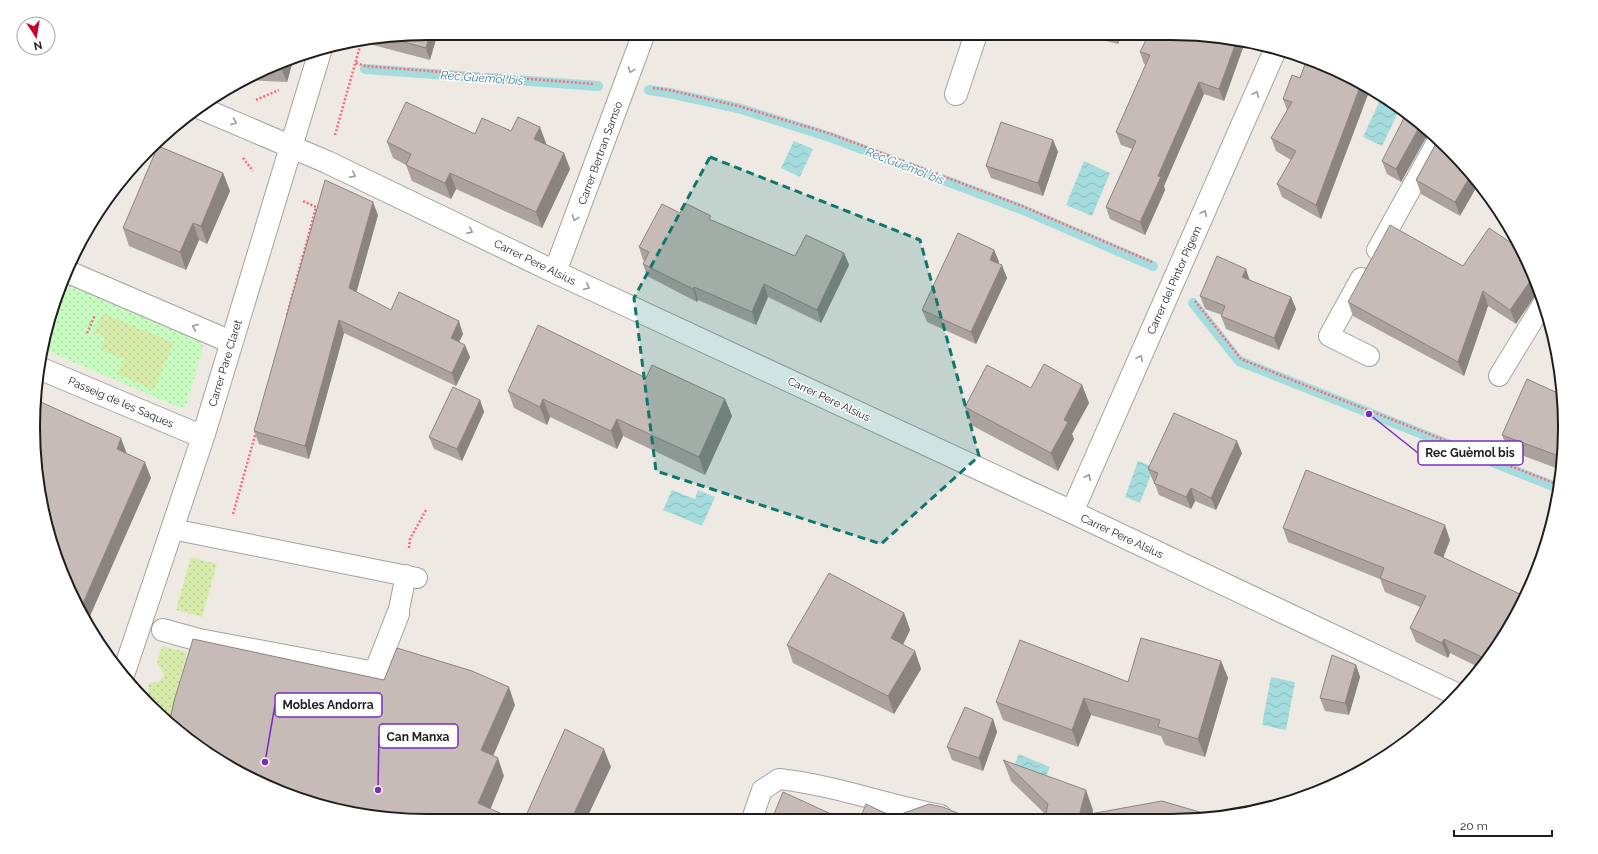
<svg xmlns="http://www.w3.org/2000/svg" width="1598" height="854" font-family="Raleway,sans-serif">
  <defs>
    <pattern id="park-dots" width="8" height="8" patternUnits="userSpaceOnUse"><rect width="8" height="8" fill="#c7fbc0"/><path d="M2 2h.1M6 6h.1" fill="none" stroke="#aad7a5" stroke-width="1.8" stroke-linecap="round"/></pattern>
    <pattern id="garden-dots" width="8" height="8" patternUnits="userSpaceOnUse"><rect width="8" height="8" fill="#d6eba9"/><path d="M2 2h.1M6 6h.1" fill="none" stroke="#b7c991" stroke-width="1.8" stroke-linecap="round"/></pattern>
    <pattern id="water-waves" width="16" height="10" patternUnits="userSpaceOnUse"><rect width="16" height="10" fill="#a4dcde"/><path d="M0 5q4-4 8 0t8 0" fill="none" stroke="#8dbcbe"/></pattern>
  </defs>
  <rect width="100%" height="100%" fill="#efe9e4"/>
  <!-- park -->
  <path fill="url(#park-dots)" d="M61 281 200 341 203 347 186 406 180 408 43 349 46 325Z"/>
  <!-- garden -->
  <path fill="url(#garden-dots)" d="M103 313 174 343 154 390 117 374 124 359 100 349 105 338 94 333Z
    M191 557 217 564 202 617 176 610Z
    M162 646 187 652 169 723 148 705 147 700 149 683 158 682 164 676 161 669 157 663Z"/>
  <!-- water -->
  <path fill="url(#water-waves)" d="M1381 98 1400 108 1382 146 1363 137Z
    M794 141 813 149 800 177 781 168Z
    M1084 161 1110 173 1092 216 1066 205Z
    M1138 461 1154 467 1140 503 1125 497Z
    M672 490 695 499 698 490 715 497 702 526 663 510Z
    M1271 677 1295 682 1286 730 1262 725Z
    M1019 754 1050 767 1043 783 1012 770Z"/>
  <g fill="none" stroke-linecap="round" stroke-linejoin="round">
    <!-- stream -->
    <path stroke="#a4dcde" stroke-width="10" d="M365 69 598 86
      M649 90 669 93 738 108 830 137 1021 209 1153 266
      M1193 303 1239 361 1558 488"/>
    <defs>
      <path id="lane" d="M1377 250 1438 140
        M1361 278 1329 336 1369 356
        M1499 376 1544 302
        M172 529 417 578
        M398 614 406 575
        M752 819 762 790 779 779C834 785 887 805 941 815"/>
      <path id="street" d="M956 94 976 34
        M198 107 327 162 555 272 1072 512 1458 695
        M66 271 231 342
        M555 272 644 33
        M39 368 203 437
        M1072 512 1276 48
        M163 630 199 640 375 673 398 614
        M123 675 203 437 321 48"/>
    </defs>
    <!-- lane casing -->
    <use href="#lane" stroke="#a2a2a2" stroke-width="22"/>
    <!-- street casing -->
    <use href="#street" stroke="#a2a2a2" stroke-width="24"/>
    <!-- path -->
    <path stroke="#fd6876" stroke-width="2.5" stroke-dasharray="2 2" stroke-linecap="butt" d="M356 63 365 66 594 84
      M653 88 669 90 738 106 831 134 1022 206 1152 262
      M256 100 279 90
      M335 135 362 39
      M243 158 253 171
      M1195 301 1241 359 1309 387 1559 485
      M287 315 316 207 303 201
      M87 333 95 315
      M233 514 256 432
      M409 548 410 539 426 510"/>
    <!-- lane -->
    <use href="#lane" stroke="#fff" stroke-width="20"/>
    <!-- street -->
    <use href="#street" stroke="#fff" stroke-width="22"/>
  </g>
  <!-- wall -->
  <path fill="#aba19d" d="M427 33 430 60 373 45 371 39Z
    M1078 34H1121L1118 44Z
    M1197 34 1245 42 1224 101 1204 94 1164 186 1165 190 1145 235 1110 219 1106 207 1132 149 1121 145 1116 132 1146 65 1144 64 1140 52Z
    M294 57 287 82 243 80Z
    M1345 74 1370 89 1321 219 1282 197 1277 184 1291 160 1276 151 1271 138 1287 110 1283 99 1300 78Z
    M511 131 546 143V144L564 153 570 169 542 228 456 189 451 199 412 181 406 165 393 158 387 142Z
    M1428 134 1401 182 1387 174 1382 161Z
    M1053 140 1058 152 1043 196 991 178 986 166Z
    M1438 140 1460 216 1421 194 1416 180Z
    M223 173 230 191 207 244 199 240 186 270 129 246 123 228Z
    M680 213 712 221 795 256 844 253 849 265 821 323 768 297 756 325 698 300 697 302 647 276 643 264 645 260H643L639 247Z
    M378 215 356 292 391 310 463 334 459 342 470 357 456 386 344 333 309 459 259 444 254 431Z
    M1520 249 1523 257 1516 324 1488 306 1464 376 1353 316 1348 302 1463 266Z
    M994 250 999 262 998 263 1007 278 976 344 927 322 922 310Z
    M1250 280 1291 297 1296 309 1279 350 1226 329 1221 316 1222 315 1205 309 1200 296Z
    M646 378 725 399 732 416 705 475 623 436 617 449 550 417 547 425 514 408 508 391Z
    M1082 385 1089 403 1072 434 1074 439 1058 471 971 425 965 407 1031 388Z
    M480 400 484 412 462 461 434 449 429 437Z
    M1502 435 1564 453 1561 470 1508 450Z
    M1242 453 1216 510 1195 501 1191 509 1159 495 1154 482 1153 481 1148 469Z
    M1283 528 1450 540 1443 558 1524 601 1480 668 1450 653 1448 658 1416 642 1410 628 1420 607 1385 592 1380 579 1288 542Z
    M904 613 910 630 903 645 915 651 921 669 894 714 793 663 787 645Z
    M1221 661 1228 678 1205 757 1165 745 1161 736 1091 715 1078 747 1003 720 996 702 1128 682Z
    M1356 665 1360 677 1349 715 1325 711 1320 698Z
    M993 719 997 732 983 771 952 760 947 747Z
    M1003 760 1093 810V813L1046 815 1011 781Z"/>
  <!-- shaded-wall -->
  <path fill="#8b8380" d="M430 33H438L430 60 426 48Z
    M1115 34H1121L1118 44Z
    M1237 40 1245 42 1224 101 1219 89Z
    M294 57 287 82 282 70 285 61Z
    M1199 82 1204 94 1164 186 1165 190 1145 235 1140 222 1158 176Z
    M1361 84 1370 89 1321 219 1316 205Z
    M1421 124 1430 132 1428 134 1401 182 1396 169Z
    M540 127 546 143 540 155 534 139Z
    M1053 140 1058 152 1043 196 1038 183Z
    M564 153 570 169 542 228 536 212Z
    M223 173 230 191 207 244 201 226Z
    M450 173 456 189 451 199 445 183Z
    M1472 173 1479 183 1460 216 1455 202Z
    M373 202 378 215 354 301 349 288Z
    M193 223 199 240 186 270 180 252Z
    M1520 249 1525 264 1517 253Z
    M994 250 999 262 994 272 990 260Z
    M844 253 849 265 821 323 817 310Z
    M1002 265 1007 278 976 344 971 332Z
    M1246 269 1250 281 1242 277Z
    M1533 277 1539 290 1516 324 1510 310Z
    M764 284 768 297 756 325 752 312Z
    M694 287 698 300 697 302 693 289Z
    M1483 291 1488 306 1464 376 1458 362Z
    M1291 297 1296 309 1279 350 1274 338Z
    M339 320 344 333 309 459 305 446Z
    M459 321 463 334 455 350 451 338Z
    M465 345 470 357 456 386 452 373Z
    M1082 385 1089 403 1072 434 1074 439 1058 471 1051 453 1064 420Z
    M543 399 550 417 547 425 540 407Z
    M725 399 732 416 705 475 699 457Z
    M480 400 484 412 462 461 457 449Z
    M617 419 623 436 617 449 611 431Z
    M1564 435V453L1561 469 1556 455Z
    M121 438 127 454 117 449Z
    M1237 441 1242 453 1216 510 1211 498Z
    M145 462 151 478 87 623 80 610Z
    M1191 488 1195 501 1191 509 1186 497Z
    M1445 525 1450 540 1439 568 1434 553Z
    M904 613 910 630 897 656 891 638Z
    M1444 639 1450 653 1448 658 1442 643Z
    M915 651 921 669 894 714 888 696Z
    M1221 661 1228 678 1205 757 1198 739Z
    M1356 665 1360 677 1349 715 1345 703Z
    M509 687 515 705 488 768 481 750Z
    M1084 698 1091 715 1078 747 1072 730Z
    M993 719 997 732 983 771 979 758Z
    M604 749 611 767 586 820H571Z
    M498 758 504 776 486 820 478 803Z
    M1086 790 1093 810 1091 818 1079 816Z"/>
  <!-- building -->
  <path fill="#c7bbb7" stroke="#8b8380" d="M427 33H430L426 48 386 37Z
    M1149 34H1197L1237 40 1219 89 1199 82 1158 176 1161 177 1140 222 1106 207 1136 141 1116 132 1150 55 1140 52Z
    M1307 59 1345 74 1361 84 1316 205 1277 184 1296 151 1271 138 1292 102 1283 99 1292 75 1300 78Z
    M285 61 282 70 267 69Z
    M406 102 475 134 482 118 511 131 518 117 540 127 534 139 564 153 536 212 450 173 445 183 406 165 411 154 387 142Z
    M1407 112 1411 115 1421 124 1396 169 1382 161Z
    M1001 122 1053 140 1038 183 986 166Z
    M1438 140 1467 167 1472 173 1455 202 1416 180Z
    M158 146 223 173 201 226 193 223 180 252 123 228Z
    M325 180 373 202 349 288 391 310 399 292 459 321 451 338 465 345 452 373 339 320 305 446 254 431Z
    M685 203 711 216 709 219 795 256 806 235 844 253 817 310 764 284 752 312 694 287 693 289 643 264 649 252 639 247 662 204 680 213Z
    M1390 225 1463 266 1489 228 1520 249 1517 253 1525 258 1533 277 1510 310 1483 291 1458 362 1348 302Z
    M958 233 994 250 990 260 1002 265 971 332 922 310Z
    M1217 256 1246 269 1242 277 1291 297 1274 338 1221 316 1225 306 1200 296Z
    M538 325 646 378 652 365 725 399 699 457 617 419 611 431 543 399 540 407 508 391Z
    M1044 364 1082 385 1064 420 1068 422 1051 453 965 407 987 365 1031 388Z
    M1527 379 1562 395 1564 435 1556 455 1502 435Z
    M453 387 480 400 457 449 429 437Z
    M34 399 121 438 117 449 145 462 80 610 63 578 46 529 34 453Z
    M1174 413 1237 441 1211 498 1191 488 1186 497 1154 483 1158 473 1148 469Z
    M1306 470 1445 525 1434 553 1526 597 1524 601 1486 659 1444 639 1442 643 1410 628 1426 596 1380 578 1384 568 1283 528Z
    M829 573 904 613 891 638 915 651 888 696 787 645Z
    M1141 638 1221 661 1198 739 1158 727 1160 720 1084 698 1072 730 996 702 1020 640 1128 682Z
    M193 639 384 680 397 648 472 671 509 687 481 750 498 758 478 803 515 820H401L325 808 253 780 187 740 169 724 174 701Z
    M1332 655 1356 665 1345 703 1320 698Z
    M965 707 993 719 979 758 947 747Z
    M565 729 604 749 571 820H524Z
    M1003 760 1086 790 1079 816 1162 801 1220 818H1045L1048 804Z
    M783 792 842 819H772Z
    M866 804 893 817 929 804 943 807 969 818 860 819Z"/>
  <!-- one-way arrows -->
  <defs><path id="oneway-chevron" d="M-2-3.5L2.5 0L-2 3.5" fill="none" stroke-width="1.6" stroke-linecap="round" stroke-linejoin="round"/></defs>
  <g stroke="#9a9a9a">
    <use href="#oneway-chevron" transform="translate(631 70) rotate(110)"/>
    <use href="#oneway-chevron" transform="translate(1256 94) rotate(-66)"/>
    <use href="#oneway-chevron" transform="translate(234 122) rotate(22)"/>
    <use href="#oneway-chevron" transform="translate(353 175) rotate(26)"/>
    <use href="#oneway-chevron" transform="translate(1204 213) rotate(-66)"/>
    <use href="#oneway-chevron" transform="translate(575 218) rotate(110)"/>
    <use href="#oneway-chevron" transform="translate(470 231) rotate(26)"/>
    <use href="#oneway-chevron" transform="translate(587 287) rotate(25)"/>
    <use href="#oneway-chevron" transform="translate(195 327) rotate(-157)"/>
    <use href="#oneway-chevron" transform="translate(1140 358) rotate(-66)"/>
    <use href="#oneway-chevron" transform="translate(1088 477) rotate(-66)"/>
  </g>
  <!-- marked area -->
  <path fill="#0f766e" fill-opacity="0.2" stroke="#0f766e" stroke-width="3" stroke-dasharray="8 5" stroke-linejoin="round" d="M710 157 920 240 979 456 881 544 656 471 634 298Z"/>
  <g text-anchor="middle" stroke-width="3" stroke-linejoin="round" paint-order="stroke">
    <!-- street labels -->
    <g font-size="11" fill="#1e1e1e" stroke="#fff">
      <text transform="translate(600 153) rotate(-70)" y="4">Carrer Bertran Samso</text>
      <text transform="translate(535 262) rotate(26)" y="4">Carrer Pere Alsius</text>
      <text transform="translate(1174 280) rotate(-66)" y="4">Carrer del Pintor Pigem</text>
      <text transform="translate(225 363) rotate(-73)" y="4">Carrer Pare Claret</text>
      <text transform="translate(829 399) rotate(25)" y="4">Carrer Pere Alsius</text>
      <text transform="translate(121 402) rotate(23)" y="4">Passeig de les Saques</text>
      <text transform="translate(1122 536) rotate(25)" y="4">Carrer Pere Alsius</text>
    </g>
    <!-- water labels -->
    <g font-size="12" font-style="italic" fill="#407e98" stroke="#fff">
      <text transform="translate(482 78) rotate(4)" y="4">Rec Guèmol bis</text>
      <text transform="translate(905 166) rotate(21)" y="4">Rec Guèmol bis</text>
    </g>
  </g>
  <!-- crop -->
  <path d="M0 0H1598V854H0ZM427 40H1171A387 387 0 0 1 1558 427V427A387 387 0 0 1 1171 814H427A387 387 0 0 1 40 427V427A387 387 0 0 1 427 40Z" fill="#fff" fill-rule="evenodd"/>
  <path fill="none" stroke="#1e1e1e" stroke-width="2" d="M427 40H1171A387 387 0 0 1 1558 427V427A387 387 0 0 1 1171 814H427A387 387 0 0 1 40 427V427A387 387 0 0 1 427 40Z"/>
  <!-- callouts -->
  <path fill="none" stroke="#7b2cbf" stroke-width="1.5" d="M1369 414L1418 453M265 762L275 705M378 790L379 736"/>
  <g fill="#7b2cbf" stroke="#fff" stroke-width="1.5">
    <circle cx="1369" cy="414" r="4"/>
    <circle cx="265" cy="762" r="4"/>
    <circle cx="378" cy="790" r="4"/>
  </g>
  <g fill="#fff" stroke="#7b2cbf" stroke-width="1.5">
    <rect x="1418" y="441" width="105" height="24" rx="4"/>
    <rect x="275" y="693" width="107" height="24" rx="4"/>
    <rect x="379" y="724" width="79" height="24" rx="4"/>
  </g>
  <g font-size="12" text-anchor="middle" font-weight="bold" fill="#1e1e1e">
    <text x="1470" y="457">Rec Guèmol bis</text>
    <text x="328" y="709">Mobles Andorra</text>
    <text x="418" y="741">Can Manxa</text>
  </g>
  <!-- north arrow -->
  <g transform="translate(36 36) rotate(168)"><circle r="19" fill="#ffffff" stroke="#a5a5a5"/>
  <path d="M0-3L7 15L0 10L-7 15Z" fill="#cd0028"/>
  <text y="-6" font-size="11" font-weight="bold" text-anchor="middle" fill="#1e1e1e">N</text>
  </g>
  <!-- scale -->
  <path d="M1454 830v6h98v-6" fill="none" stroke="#1e1e1e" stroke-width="2"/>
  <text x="1460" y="830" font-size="12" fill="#1e1e1e" stroke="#ffffff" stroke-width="3" paint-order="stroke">20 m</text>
</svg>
